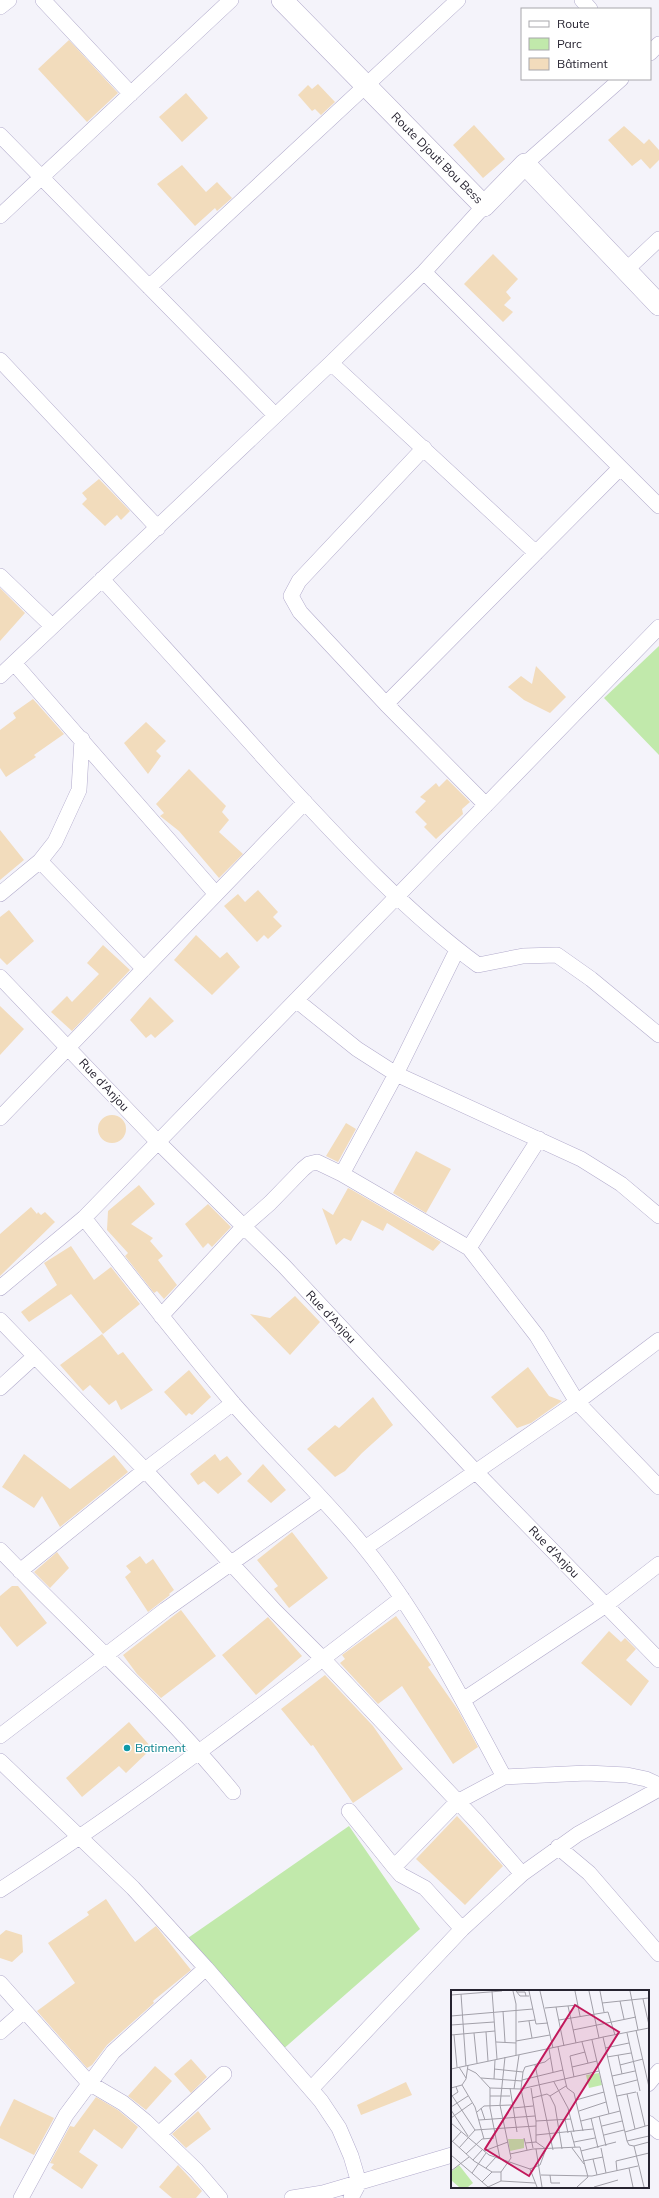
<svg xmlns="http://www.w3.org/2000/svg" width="659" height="2198" font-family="Mulish,sans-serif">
  <rect width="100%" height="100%" fill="#f4f3fa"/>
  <!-- green -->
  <path fill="#c1e9ab" d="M659 646V755L604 698Z
    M349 1826 420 1929 281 2051 185 1940Z"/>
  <!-- building -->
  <path fill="#f2dcbc" d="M69 40 118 93 87 122 38 69Z
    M318 84 335 102 321 115 315 109 312 111 298 95 308 85 312 89Z
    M186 93 208 118 182 142 159 117Z
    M474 125 505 159 483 178 453 145Z
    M624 126 644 144 649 139 659 150V160L650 169 641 159 632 166 608 140Z
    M182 165 206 192 217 182 232 198 217 211 215 208 195 226 157 184Z
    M493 254 518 279 506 292 511 298 504 305 513 312 503 322 464 284Z
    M99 479 130 511 121 520 117 515 105 526 82 504 87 499 82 493Z
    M0 588 25 613 0 641Z
    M536 666 566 697 550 713 524 700 508 687 521 676 532 684Z
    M33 699 64 734 34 755 36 757 6 777 0 768V730L16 718 13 713Z
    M146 722 166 741 156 751 161 756 148 774 124 743Z
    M189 769 226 806 222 812 229 820 219 832 243 854 219 878 179 831 160 816 164 813 156 804Z
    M447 779 470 802 462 809 463 814 436 839 424 827 427 824 415 812 426 801 420 797 436 783 439 787Z
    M0 830 24 860 0 880Z
    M258 890 278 912 273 917 282 926 268 939 264 935 257 942 224 906 238 894 245 902Z
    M9 910 34 941 7 965 0 958V917Z
    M196 935 220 958 227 952 240 967 212 995 174 960Z
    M103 945 130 970 72 1031 51 1012 67 996 72 1002 99 974 87 963Z
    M150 997 174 1021 155 1038 151 1034 146 1038 130 1020Z
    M0 1006 24 1029 0 1055Z
    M98 1129a14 14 0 1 1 28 0a14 14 0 1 1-28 0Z
    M346 1123 356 1129 338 1162 326 1156Z
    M416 1151 451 1169 426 1213 393 1193Z
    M139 1185 155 1204 131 1224 153 1238 150 1241 163 1256 158 1260 177 1285 164 1299 157 1291 154 1293 125 1256 128 1253 107 1230 108 1211Z
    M348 1188 352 1190 441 1242 433 1251 387 1223 383 1231 362 1220 351 1241 344 1238 336 1245 322 1208 333 1215Z
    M208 1204 231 1227 212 1247 208 1243 203 1248 185 1224Z
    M31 1207 37 1214 38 1212 41 1215 45 1212 55 1222 0 1276V1234Z
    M71 1246 94 1280 111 1267 140 1304 103 1334 71 1294 29 1322 21 1312 57 1285 44 1263Z
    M295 1296 320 1322 290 1355 250 1314 270 1318Z
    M102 1334 118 1355 123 1352 153 1390 121 1410 116 1400 109 1405 90 1385 83 1391 60 1365Z
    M528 1367 549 1396 562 1401 531 1423 517 1428 491 1397Z
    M189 1370 211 1397 192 1415 189 1413 186 1416 164 1392Z
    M373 1397 393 1425 362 1453 345 1471 335 1477 307 1449 335 1425 339 1428Z
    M24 1454 70 1489 114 1455 128 1472 60 1527 42 1496 34 1508 2 1487Z
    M215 1454 220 1461 227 1456 242 1474 218 1494 204 1481 198 1485 190 1474Z
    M263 1464 286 1490 271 1503 247 1481Z
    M292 1532 328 1578 289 1608 274 1589 278 1586 257 1560Z
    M57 1552 69 1568 50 1588 34 1572Z
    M140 1556 146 1564 153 1559 174 1590 169 1594 170 1595 148 1612 125 1577 131 1572 126 1566Z
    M12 1586H18L47 1623 17 1647 0 1626V1596Z
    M181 1610 216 1656 161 1698 137 1674 123 1655Z
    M396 1616 431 1665 428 1667 458 1710 478 1747 453 1764 402 1686 378 1704 340 1663 345 1659 342 1655Z
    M268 1617 302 1656 256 1695 222 1655Z
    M609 1631 621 1642 625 1638 636 1649 626 1660 649 1681 631 1706 581 1663Z
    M325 1675 373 1726 403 1769 353 1803 313 1745 311 1746 281 1709Z
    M129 1722 152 1748 126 1773 119 1766 82 1797 66 1778Z
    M457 1816 503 1866 465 1905 416 1859Z
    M106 1899 135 1942 156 1926 191 1970 153 2001 154 2003 107 2045 92 2065 87 2068 37 2011 75 1983 48 1943 89 1915 87 1912Z
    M6 1930 22 1935 23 1952 12 1962 0 1958V1935Z
    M191 2059 207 2077 191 2093 174 2074Z
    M155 2066 172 2081 146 2110 128 2096Z
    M406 2082 412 2095 361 2115 357 2105Z
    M96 2097 118 2110 138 2127 122 2149 94 2129 79 2152 98 2165 82 2189 51 2168 54 2164 50 2163 70 2126 74 2127Z
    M14 2099 54 2118 34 2155 0 2138V2127Z
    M198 2111 211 2129 186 2148 172 2134Z
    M178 2165 202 2191 196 2198H172L159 2187Z"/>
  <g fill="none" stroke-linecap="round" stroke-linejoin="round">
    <defs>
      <path id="minor" d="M43 0 131 94
        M582 0 590 9
        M0 7 9 0
        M650 53 659 44
        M0 135 275 415
        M525 164 621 79
        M0 216 231 0
        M625 271 659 239
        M424 272 659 506
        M149 287 458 0
        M0 360 158 528
        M331 363 536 553
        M424 448 299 581 291 596 300 612 386 704 486 805
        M0 576 52 626
        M102 579C159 642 217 705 274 769 338 838 402 909 478 965L523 956 557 955 591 979 659 1035
        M14 663 216 894
        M0 676 331 363 424 272 484 206
        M386 704 620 468
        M40 861 144 969
        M0 894 40 861 55 842 79 790 82 739
        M0 977 158 1142 284 1266 475 1471 659 1660
        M296 1000 357 1049 396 1074 581 1159 621 1184 659 1216
        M0 1118 305 802
        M342 1174 469 1248 537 1336 577 1402 659 1487
        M84 1218C133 1280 181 1342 232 1402 275 1452 324 1497 365 1548 421 1617 462 1699 504 1777
        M469 1248 539 1139
        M0 1288 84 1218 659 627
        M161 1316 245 1225 270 1203 303 1169 309 1164 317 1162 342 1174 396 1074 457 950
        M0 1320 145 1470 275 1611 323 1659 477 1822 522 1874
        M0 1388 35 1356
        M365 1548 577 1402 659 1340
        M0 1550C78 1631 162 1705 233 1792
        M20 1571 145 1470 233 1403
        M463 1700 606 1605 659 1564
        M0 1736 165 1610 322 1499
        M0 1761 133 1888 206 1968 321 2101 339 2128 351 2156 359 2183 351 2198
        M349 1811 394 1867 401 1875 425 1888 462 1929
        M558 1847 589 1873 659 1954
        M394 1867 457 1802 504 1777 587 1773 627 1775 646 1779 659 1785
        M0 1890C139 1800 271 1699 402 1598
        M0 1983 89 2083 123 2103 145 2121 196 2170 220 2198
        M0 2032 24 2011
        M648 2084 659 2071
        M311 2089 462 1929 522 1874 578 1834 659 1789
        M648 2123 659 2132
        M159 2134 224 2074
        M21 2198 66 2115 113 2052 206 1968
        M292 2198 323 2193 452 2155"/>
      <path id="secondary" d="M282 0 484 206 525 164 659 305"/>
    </defs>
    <!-- minor casing -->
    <use href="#minor" stroke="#b2abcc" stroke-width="16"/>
    <!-- secondary casing -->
    <use href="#secondary" stroke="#b2abcc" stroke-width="22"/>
    <!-- minor -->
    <use href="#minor" stroke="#fff" stroke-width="15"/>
    <!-- secondary -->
    <use href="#secondary" stroke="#fff" stroke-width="21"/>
  </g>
  <!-- markers -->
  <circle fill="#0f9aa8" stroke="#fff" stroke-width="1.5" cx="127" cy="1748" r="4"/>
  <g text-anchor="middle" stroke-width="3" stroke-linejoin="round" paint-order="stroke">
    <!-- street labels -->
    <g font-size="12" fill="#262330" stroke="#fff">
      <text transform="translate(437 158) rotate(45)" y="4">Route Djouti Bou Bess</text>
      <text transform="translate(104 1085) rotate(47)" y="4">Rue d’Anjou</text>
      <text transform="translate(331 1317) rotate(47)" y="4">Rue d’Anjou</text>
      <text transform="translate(554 1552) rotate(46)" y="4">Rue d’Anjou</text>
    </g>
    <!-- culture labels -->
    <g font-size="12" fill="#0d838f" stroke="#fff" text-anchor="start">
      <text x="135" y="1752">Batiment</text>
    </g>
  </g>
  <!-- overview -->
  <g transform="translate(451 1990)">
    <rect width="198" height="198" fill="#f4f3fa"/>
    <path d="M148 83 151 95 138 98 135 85ZM57 149H73V158L59 161ZM8 175 22 193 17 197H8L0 190V182Z" fill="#c1e9ab"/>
    <path fill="none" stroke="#a2a0a9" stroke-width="1" d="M41 1 46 69M62 1 65 14V65M65 1 69 6H78M78 1 85 34 97 33M89 1 102 58M124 1 129 26M138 1 148 48 152 47 176 151 178 155 183 156 193 197M149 1 153 22M179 1 187 40M66 2H74L75 6M10 4 15 76M0 5 51 1M192 9 198 35M169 11 173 29M151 13 198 8M117 16 125 53M105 17 113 56M94 18 127 15M52 21 54 52M0 26 82 19M108 30 157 22 164 45M78 31 81 48M67 32 84 30M0 35 43 32M122 40 185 27M185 40 198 97M35 42 37 71M23 43 26 73M176 43 189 101M0 45 44 41M3 45 6 77M152 47 198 38M141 50 158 124M65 51 99 45M45 52 65 53M131 52 137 73M107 57 114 90 116 98 123 103 132 141M154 58 178 53M98 59 102 82M167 65 171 84M156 67 180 63M84 75 102 160M169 75 192 69M8 77 15 88M121 77 146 71M0 79 148 48M17 79 25 83 39 98 70 99 148 81M43 79 72 82 70 99 82 158M72 82 74 77 94 72 100 67M161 86 184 81M123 87 119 66 134 62M30 88 71 91M43 89 44 70M71 90 112 80M103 92 117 118 123 142M11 95 24 117 33 149M163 96 186 90M0 98 11 95 15 89 17 75M39 98V118L49 169M59 98 66 142M80 98 85 131V152M63 99 68 65M186 102 194 136M0 104 24 140M176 104 184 139M1 106 7 102 5 97M39 106H59M99 106 104 116 111 159M166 106 185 102M81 108 96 104 99 106 115 96M125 110 153 102M0 117 17 106M30 118 34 130M62 118 82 116M0 120 17 146M128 121 155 112M26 122 33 116 60 115M148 126 155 156M0 128 21 113M140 128 147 158M114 129 117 143M28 130 84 126M85 131 120 129M130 131 169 121M0 133 38 165 79 179 89 175 95 159 85 152 74 153M151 136 171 131M120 142 124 157M174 142 198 135M85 145 142 139M153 145 173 140M73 148 76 160M0 150 23 171 41 182H50V191M176 151 198 146M123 152 144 148M0 153 10 142M183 156 198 152M8 158 24 140 85 136M121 158 133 174M150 158 155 183M85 159 91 197M33 161 57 152M130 161 165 152M15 164 31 149 43 148M59 164 82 159 129 157 137 187 126 197M0 165 37 197M142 169 146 185M22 170 31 160M132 171 152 167M35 178 45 167M178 178 182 197M79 179 86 197M0 181 18 167M166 181 165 171 198 163M50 182 60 168 49 115 54 67M21 183 35 163M90 185 141 186 187 176M99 185 100 193H109M31 192 41 182M37 197 50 191 84 193M143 197 167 190"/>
    <path fill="#c2185b" fill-opacity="0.15" stroke="#c2185b" stroke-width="2" d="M124 15 168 42 78 186 34 159Z"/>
    <rect width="198" height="198" fill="none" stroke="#262330" stroke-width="2"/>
  </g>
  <!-- legend -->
  <rect x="521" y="8" width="130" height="72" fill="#ffffff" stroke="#a8a7ac"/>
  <rect x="529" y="21" width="20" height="6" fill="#ffffff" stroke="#a8a7ac"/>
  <text x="557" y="28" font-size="12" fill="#262330">Route</text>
  <rect x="529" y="38" width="20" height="12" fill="#c1e9ab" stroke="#a8a7ac"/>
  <text x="557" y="48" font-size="12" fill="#262330">Parc</text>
  <rect x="529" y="58" width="20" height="12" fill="#f2dcbc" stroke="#a8a7ac"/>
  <text x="557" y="68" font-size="12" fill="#262330">Bâtiment</text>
</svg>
